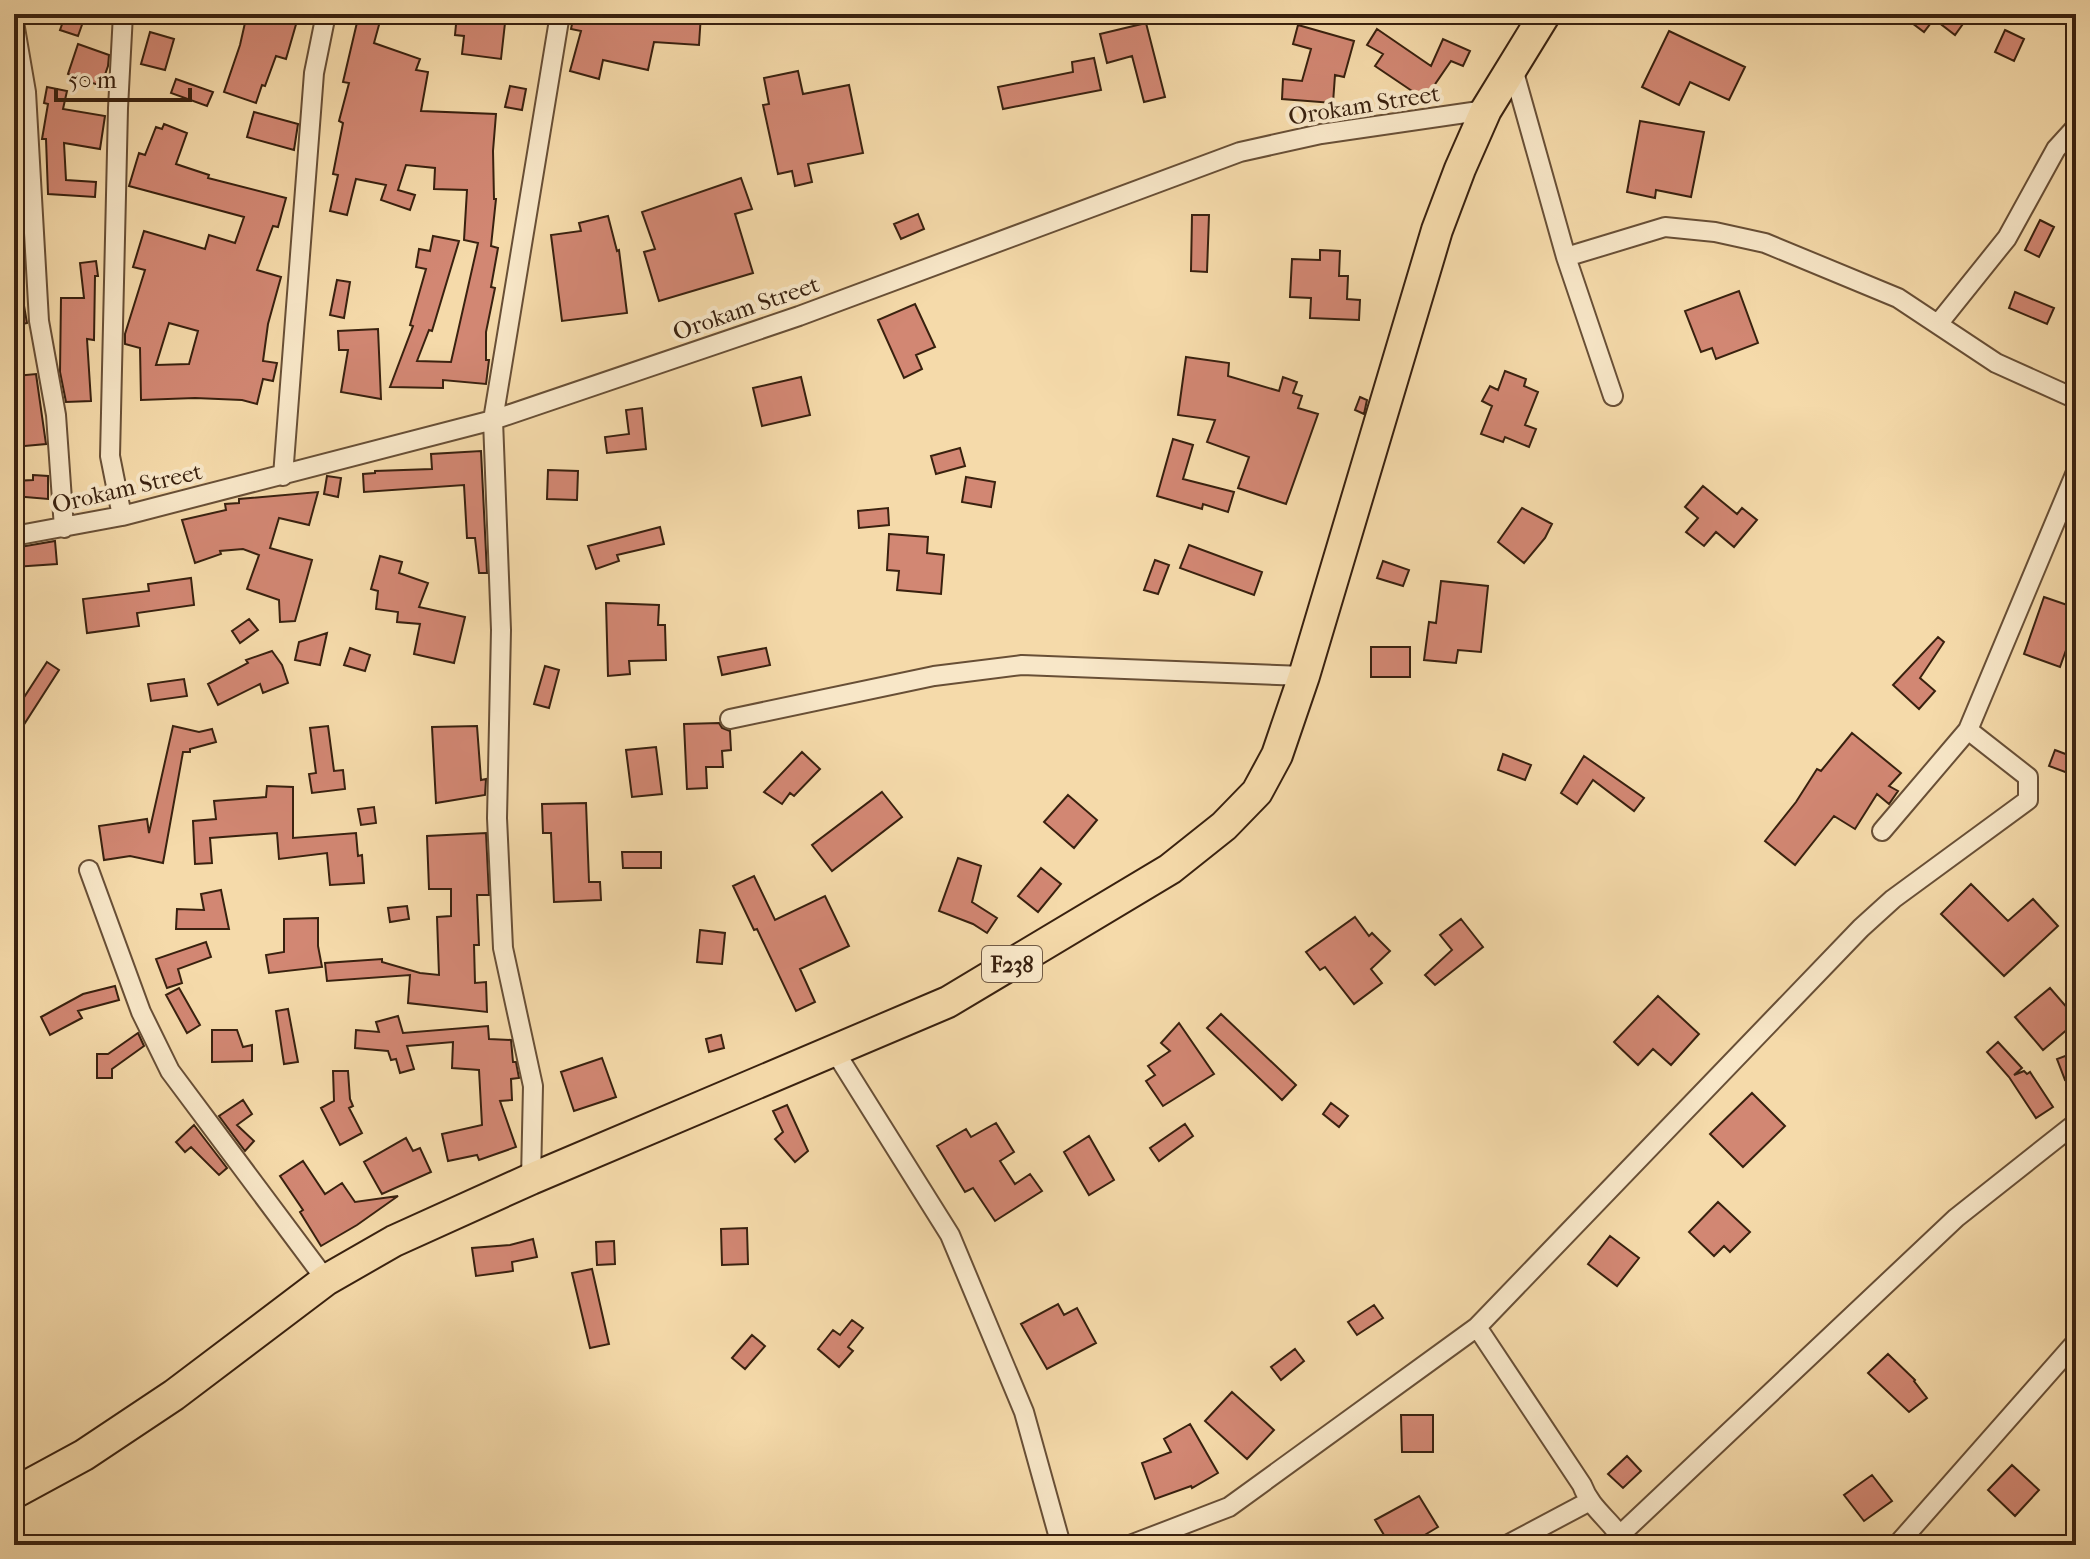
<svg xmlns="http://www.w3.org/2000/svg" width="2090" height="1559" font-family="'IM FELL French Canon',serif">
  <rect width="100%" height="100%" fill="#f5daaa"/>
  <filter id="stains"><feTurbulence type="fractalNoise" baseFrequency=".0025" numOctaves="4"/><feColorMatrix values="0 0 0 0 .2 0 0 0 0 .09 0 0 0 0 .02 0 0 0 .5 -.17"/></filter>
  <radialGradient id="worn" r=".72"><stop offset=".6" stop-color="#630" stop-opacity="0"/><stop offset="1" stop-color="#630" stop-opacity=".3"/></radialGradient>
  <!-- building -->
  <path fill="#d28773" stroke="#39210f" stroke-width="2" fill-rule="evenodd" d="M247 14H299L286 59 276 56 265 86 262 85 256 103 224 92 240 45Z
    M359 14H382L374 43 420 59 416 70 428 72 421 111 496 114 493 151 494 199H496L491 246 498 248 491 287 495 288 486 332V360H489L486 384 443 380V388L390 387 413 326 410 325 426 269 416 267 419 249 430 251 433 236 459 241 432 331 429 330 417 361 451 362 478 243 464 240 467 190 434 189 435 168 406 165 398 190 415 195 410 210 381 200 386 185 356 179 347 215 330 211 338 175 333 174 343 123 339 121 349 83 343 82Z
    M457 14H506L501 59 462 54 464 36 455 35Z
    M574 14H701L699 45 654 42 648 70 603 60 599 79 570 71 581 31 571 29Z
    M1900 14H1970L1955 35 1934 19 1924 32Z
    M65 16 83 22 78 36 60 30Z
    M1146 23 1165 97 1144 102 1132 56 1107 63 1100 34Z
    M1298 25 1354 41 1344 77 1335 75 1333 103 1282 99 1283 79 1302 81 1311 49 1293 44Z
    M1377 29 1431 66 1443 39 1470 51 1463 66 1451 61 1422 103 1416 99 1418 95 1375 66 1383 54 1367 45Z
    M2005 30 2024 39 2014 61 1995 52Z
    M1669 31 1745 67 1729 100 1690 82 1679 105 1642 87Z
    M150 32 174 39 165 70 141 64Z
    M78 44 109 55 108 66 101 86 68 74Z
    M1094 58 1101 90 1003 109 998 87 1073 72 1072 62Z
    M798 71 803 94 849 85 863 153 808 164 812 182 795 186 792 171 778 174 763 105 769 104 764 78Z
    M176 79 213 92 207 106 171 93Z
    M510 86 526 89 522 110 505 107Z
    M47 87 67 91 63 109 105 116 100 149 64 143 66 180 96 182 95 197 48 194 46 139H42L48 104 44 103Z
    M254 112 298 124 294 150 247 137Z
    M1640 121 1704 132 1691 197 1656 190 1655 198 1627 192Z
    M164 124 187 133 176 164 209 175 208 178 286 198 278 227 273 226 257 270 281 277 268 324 263 361 277 363 273 381 263 379 257 404 242 400 195 398 141 400 140 348 125 344V334L145 270 133 267 144 231 205 249 209 235 235 243 244 217 129 186 139 153 145 155 156 127 162 129ZM169 323 198 331 189 364 156 365Z
    M741 178 752 209 735 214 753 273 659 301 644 252 655 249 642 212Z
    M918 214 924 229 901 239 894 224Z
    M1192 215H1209L1207 272 1191 271Z
    M608 216 617 251 619 250 627 313 562 321 551 235 581 231 579 223Z
    M2040 220 2054 227 2039 257 2025 250Z
    M1320 250 1340 251 1339 276H1348L1347 299 1360 300 1359 320 1310 318 1311 298 1290 297 1292 259 1320 260Z
    M96 261 98 276H95L94 340 87 339 91 401 66 402 60 372 61 298H84L80 263Z
    M337 280 350 282 344 318 330 315Z
    M20 283 27 323 14 326V284Z
    M1739 291 1758 343 1716 359 1712 348 1701 352 1685 311Z
    M2015 292 2054 308 2047 324 2009 308Z
    M915 304 935 347 916 355 922 369 904 378 878 320Z
    M378 329 381 399 341 392 348 350H339L338 331Z
    M1186 357 1229 363 1228 376 1279 391 1283 377 1297 382 1293 393 1302 396 1298 408 1318 414 1286 504 1238 488 1249 457 1207 442 1215 420 1178 415Z
    M1505 371 1526 379 1524 386 1538 392 1525 425 1536 429 1529 447 1505 437 1503 442 1481 434 1492 406 1482 401 1490 386 1498 390Z
    M36 374 46 444 14 447V406L18 405 16 376Z
    M801 377 810 415 762 426 753 388Z
    M1360 397 1367 400 1364 414 1355 410Z
    M642 408 646 449 607 453 605 437 629 434 626 410Z
    M1173 439 1193 445 1183 479 1234 492 1228 512 1203 504 1202 509 1157 496Z
    M960 448 965 466 936 474 931 456Z
    M481 451 487 573H479L475 538H467L464 485 364 492 363 474 375 473V471L432 469 431 454Z
    M548 470 578 471 577 500 547 499Z
    M33 475 48 476V499L14 496V481L33 480Z
    M327 476 341 478 338 497 324 494Z
    M966 477 995 482 991 507 962 502Z
    M1703 486 1737 514 1742 508 1757 520 1734 547 1716 532 1704 546 1686 532 1698 518 1685 507Z
    M318 492 309 525 279 518 270 548 312 560 295 621 280 622 279 600 247 589 259 555 243 549 220 551 221 554 195 563 182 520 226 510 225 504 239 503V499Z
    M888 508 889 525 859 528 858 511Z
    M1522 508 1552 524 1545 538 1524 563 1498 542Z
    M660 527 664 544 617 555 619 561 596 569 588 546Z
    M889 534 928 537 927 553 944 555 941 594 897 590 899 571 887 570Z
    M55 541 57 564 14 567V548Z
    M1189 545 1262 572 1254 595 1180 568Z
    M380 556 402 562 399 573 428 583 419 607 465 617 454 663 414 654 420 624 397 622 398 612 376 609 378 591 371 589Z
    M1155 560 1169 565 1158 594 1144 590Z
    M1383 561 1409 570 1403 586 1377 578Z
    M191 578 194 605 137 613 139 626 87 633 83 599 149 591 148 584Z
    M1441 581 1488 586 1481 652 1458 650 1456 663 1424 660 1429 622 1436 623Z
    M2044 597 2076 608V622L2060 667 2024 654Z
    M606 603 659 605 658 625H665L666 660 629 661 630 674 608 676Z
    M249 619 258 630 240 643 232 631Z
    M327 633 320 665 295 660 299 642Z
    M1938 637 1944 642 1920 678 1935 691 1919 709 1893 685Z
    M1371 647H1410V677H1371Z
    M350 648 370 655 365 671 344 665Z
    M766 648 770 665 722 675 718 657Z
    M272 651 282 665 288 683 263 693 260 684 218 705 208 684 248 663 246 660Z
    M47 662 59 670 14 740V701L19 705Z
    M545 666 559 670 549 708 534 704Z
    M184 679 187 696 151 701 148 684Z
    M719 723 722 728 730 731 731 750 722 751 723 767H706L707 788 687 789 684 724Z
    M173 726 199 732 212 729 216 742 190 749V752H183L163 863 130 856 104 860 99 826 147 819 149 833Z
    M328 726 334 771 343 770 345 789 312 793 309 774 316 773 310 728Z
    M477 726 481 780 486 779 485 795 436 803 432 727Z
    M1852 733 1901 773 1889 786 1898 791 1889 804 1877 794 1855 829 1834 816 1795 865 1765 841 1796 802 1817 769 1821 771Z
    M656 747 662 794 632 797 626 750Z
    M2055 750 2076 758V776L2049 766Z
    M802 752 820 769 794 796 790 793 782 804 764 792Z
    M1503 754 1531 765 1525 780 1498 770Z
    M1584 756 1644 798 1634 811 1593 780 1577 804 1561 793Z
    M267 786 293 787V838L356 833 358 856 362 855 364 883 330 885 327 853 279 859 277 833 210 838 212 863 195 864 193 821 216 819 214 801 266 797Z
    M882 792 902 817 832 871 812 845Z
    M1068 795 1097 820 1074 848 1044 822Z
    M586 803 589 882H600L601 900 554 902 551 833H543L542 804Z
    M374 807 376 823 361 825 358 809Z
    M486 833 489 895H477L479 945H474L475 983 486 982 487 1012 408 1003 410 975 327 981 325 963 382 959V962L420 973 439 975 437 917 451 916V889H429L427 836Z
    M622 852H661V868H623Z
    M958 858 981 866 972 902 997 918 987 933 973 924 939 911Z
    M1041 868 1061 884 1038 912 1018 896Z
    M754 876 775 920 825 896 849 946 800 969 815 1002 796 1011 757 929 754 930 733 886Z
    M1971 884 2008 921 2033 899 2058 926 2004 976 1941 914Z
    M221 890 229 929H176L177 909 204 910 201 894Z
    M407 906 409 919 390 922 388 908Z
    M1355 917 1369 936 1372 933 1390 951 1371 969 1382 983 1354 1004 1325 967 1320 970 1306 952Z
    M318 918V946L322 967 269 973 266 955 284 952V919Z
    M1461 919 1483 947 1435 985 1425 975 1452 950 1440 935Z
    M700 930 725 933 722 964 697 962Z
    M206 942 211 957 178 969 182 983 167 988 156 959Z
    M115 986 119 1000 78 1011 82 1018 50 1035 41 1017 83 994Z
    M179 988 200 1025 187 1033 166 995Z
    M2050 988 2076 1018V1022L2043 1050 2015 1017Z
    M1658 996 1699 1034 1671 1065 1653 1049 1638 1065 1614 1042Z
    M288 1009 298 1062 284 1064 276 1011Z
    M1221 1014 1296 1085 1282 1100 1207 1028Z
    M398 1016 403 1033 488 1026 489 1039 511 1040 513 1062H516L519 1078 511 1079 512 1100 500 1101 516 1147 479 1160 477 1155 448 1161 442 1134 482 1125 479 1070 452 1068 453 1042 407 1046 414 1069 400 1073 396 1059 391 1060 388 1051 355 1048 356 1030 379 1032 376 1022Z
    M1179 1023 1214 1074 1163 1106 1146 1081 1155 1075 1148 1066 1170 1051 1161 1043Z
    M212 1030H237L243 1047 252 1045V1061L212 1062Z
    M138 1033 144 1046 112 1069V1078H97V1054H108Z
    M721 1035 724 1048 709 1052 706 1039Z
    M1998 1042 2022 1068 2014 1075 2024 1071 2027 1074 2030 1072 2053 1107 2036 1118 2009 1077 1987 1052Z
    M2076 1052V1076L2065 1080 2057 1059Z
    M602 1058 616 1097 574 1111 561 1072Z
    M333 1071H348L350 1099 353 1106 349 1108 362 1133 340 1145 321 1108 334 1101Z
    M1752 1093 1785 1126 1743 1167 1710 1134Z
    M243 1100 252 1114 237 1125 254 1141 245 1151 219 1116Z
    M1331 1103 1348 1116 1339 1127 1323 1114Z
    M787 1105 808 1151 795 1162 775 1139 783 1132 773 1111Z
    M996 1123 1014 1152 1000 1161 1015 1184 1030 1174 1042 1191 995 1221 973 1188 965 1192 937 1146 966 1129 971 1137Z
    M1185 1124 1193 1136 1159 1161 1150 1148Z
    M194 1125 227 1168 219 1175 191 1147 185 1152 176 1142Z
    M1089 1136 1114 1180 1089 1195 1064 1152Z
    M406 1138 413 1151 420 1148 431 1172 382 1194 364 1162Z
    M303 1161 325 1194 342 1183 355 1202 398 1196 357 1225 321 1246 300 1212 303 1210 280 1176Z
    M1718 1202 1750 1232 1730 1252 1724 1246 1714 1256 1689 1232Z
    M747 1228 748 1264 722 1265 721 1229Z
    M1610 1236 1639 1258 1617 1286 1588 1264Z
    M533 1239 537 1257 512 1262 513 1271 476 1276 472 1248 510 1245Z
    M614 1241 615 1264 597 1265 596 1242Z
    M592 1269 609 1344 590 1348 572 1273Z
    M1058 1304 1064 1315 1077 1308 1096 1343 1047 1369 1021 1324Z
    M1374 1305 1383 1318 1357 1335 1348 1322Z
    M852 1320 863 1328 848 1347 853 1351 839 1367 818 1349 833 1330 840 1335Z
    M752 1335 765 1346 745 1369 732 1358Z
    M1295 1349 1304 1361 1281 1380 1271 1367Z
    M1888 1354 1915 1380 1914 1381 1927 1398 1909 1412 1868 1373Z
    M1232 1392 1274 1430 1247 1459 1205 1421Z
    M1401 1415H1433V1452H1402Z
    M1190 1424 1218 1473 1192 1488 1191 1486 1155 1499 1142 1463 1171 1452 1164 1439Z
    M1627 1456 1641 1471 1623 1488 1608 1474Z
    M2012 1465 2039 1490 2015 1516 1988 1490Z
    M1872 1475 1892 1501 1864 1521 1844 1495Z
    M1419 1496 1438 1527 1418 1539 1422 1545H1390L1375 1520Z"/>
  <g fill="none" stroke-linecap="round" stroke-linejoin="round">
    <defs>
      <path id="minor" d="M14 22 26 92 39 321 56 415 64 528
        M1512 65 1566 257 1613 396
        M1566 257 1665 227 1715 232 1765 243 1898 298 1996 363 2076 399
        M1938 324 2007 238 2056 149 2076 127
        M283 476 314 73 326 14
        M122 516 110 456 118 108 123 14
        M14 536 122 516 493 420 799 316 1240 152 1321 134 1486 110
        M730 719 934 676 1022 665 1304 676
        M1882 831 1968 730 2076 472
        M89 870 141 1012 170 1071 326 1280
        M834 1050 950 1235 1024 1412 1061 1545
        M531 1179 533 1086 503 948 497 818 501 630 493 420 560 14
        M1477 1327 1582 1485C1592 1512 1614 1521 1625 1545
        M1620 1535 1956 1218 2076 1123
        M1130 1545 1229 1507 1477 1327 1861 928 1893 899 2028 800V777L1968 730
        M1507 1545 1588 1502
        M1897 1545 2076 1342"/>
      <path id="primary" d="M14 1493 84 1455 174 1395 326 1280 394 1241 531 1179 948 1002 1170 869 1224 826 1257 792 1277 755 1304 676 1437 230 1460 169 1486 110 1545 14"/>
    </defs>
    <!-- minor casing -->
    <use href="#minor" stroke="#684f36" stroke-width="22"/>
    <!-- primary casing -->
    <use href="#primary" stroke="#39210f" stroke-width="34"/>
    <!-- minor -->
    <use href="#minor" stroke="#f8e7c8" stroke-width="18"/>
    <!-- primary -->
    <use href="#primary" stroke="#f5daaa" stroke-width="30"/>
  </g>
  <g text-anchor="middle" stroke-width="8" stroke-linejoin="round" paint-order="stroke">
    <!-- shield labels -->
    <rect fill="#f8e7c8" stroke="#725c46" stroke-width="2" x="982" y="946" width="60" height="36" rx="6"/>
    <g font-size="22" font-weight="bold" fill="#39210f">
      <text x="1012" y="972">F238</text>
    </g>
    <!-- street labels -->
    <g font-size="24" fill="#39210f" stroke="#f8e7c8">
      <text transform="translate(1364 105) rotate(-9)" y="8">Orokam Street</text>
      <text transform="translate(746 308) rotate(-19)" y="8">Orokam Street</text>
      <text transform="translate(127 488) rotate(-13)" y="8">Orokam Street</text>
    </g>
  </g>
  <!-- margin -->
  <rect width="2090" height="1559" fill="none" stroke="#f5daaa" stroke-width="48"/>
  <rect x="16" y="16" width="2058" height="1527" fill="none" stroke="#39210f" stroke-width="4"/>
  <rect x="24" y="24" width="2042" height="1511" fill="none" stroke="#39210f" stroke-width="2"/>
  <!-- scale -->
  <path d="M56 88v12h134v-12" fill="none" stroke="#39210f" stroke-width="4"/>
  <text x="68" y="88" font-size="24" fill="#39210f" stroke="#f8e7c8" stroke-width="6" paint-order="stroke">50 m</text>
  <rect width="100%" height="100%" filter="url(#stains)"/>
  <rect width="100%" height="100%" fill="url(#worn)"/>
</svg>
